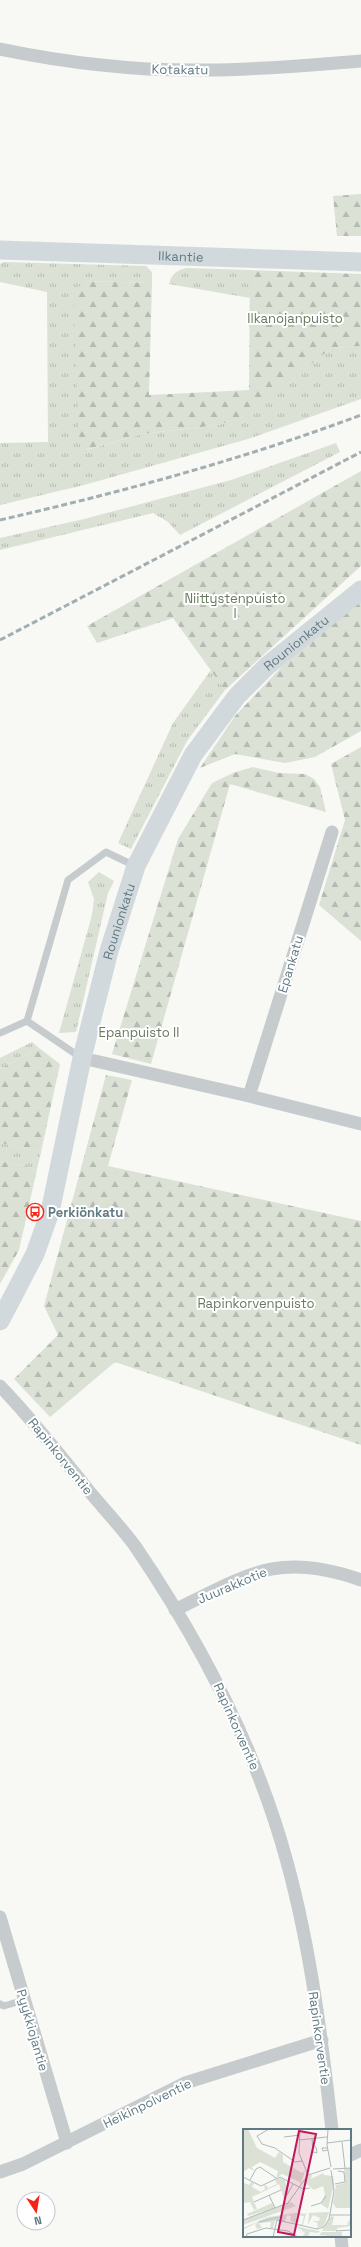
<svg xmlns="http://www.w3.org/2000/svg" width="361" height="2247" font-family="'Space Grotesk',sans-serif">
  <defs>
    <pattern id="grass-tufts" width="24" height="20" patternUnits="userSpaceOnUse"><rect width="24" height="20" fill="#dbe1d5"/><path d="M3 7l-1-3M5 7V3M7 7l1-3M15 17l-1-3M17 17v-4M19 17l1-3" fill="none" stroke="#b5bbb2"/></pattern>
    <pattern id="forest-firs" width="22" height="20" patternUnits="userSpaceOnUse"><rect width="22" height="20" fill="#dbe1d5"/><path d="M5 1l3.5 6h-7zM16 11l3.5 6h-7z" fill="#b5bbb2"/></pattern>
  </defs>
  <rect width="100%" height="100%" fill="#f8f8f5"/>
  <!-- grass -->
  <path fill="url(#grass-tufts)" d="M3 262 146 266 152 272V283L85 281 86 450 142 434 218 425 248 415 331 348 361 346V399L248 439 84 485 0 505V443L48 442 47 292 0 282V264Z
    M187 268 250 270V298L169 284C172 273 177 270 187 268Z
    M336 443 340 452 180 535 168 522 153 513 0 550V538L84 519 231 480Z
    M211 670 225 690 187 741 131 849 118 843 173 723Z
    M99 872 114 881 108 893 76 1032 59 1033 92 915 94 899 88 882Z
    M32 1042 39 1048 0 1069V1058Z
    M0 1143 41 1152 37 1169 0 1161Z"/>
  <!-- forest -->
  <path fill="url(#forest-firs)" d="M361 194V236H337L333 196Z
    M250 270 361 274V346L331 348 249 415 218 425 142 434 85 450 79 436 73 292 85 281 152 283 149 395 249 390Z
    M361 471V566L225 690 173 618 97 643 87 626Z
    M361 600V731L315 757 285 763 235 754 200 768 235 716 309 638Z
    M361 747V941L319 905 345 820 331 764Z
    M253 767 279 773 305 774 314 779 320 787 326 812 230 784 151 1064 112 1054 178 839 212 783 233 773Z
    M39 1048 60 1064 41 1152 0 1143V1069Z
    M106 1075 132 1080 108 1166 361 1221V1445L115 1362 50 1417 14 1379 58 1335 44 1306Z
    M0 1161 37 1169 19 1250 0 1284Z"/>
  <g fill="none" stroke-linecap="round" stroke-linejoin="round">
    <!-- service -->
    <path stroke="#c6cbce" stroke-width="7" d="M27 1021 68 880 106 852 135 866
      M0 1033 27 1021 80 1057
      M0 2004 4 2006 24 2000"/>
    <!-- minor -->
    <path stroke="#c6cbce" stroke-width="13" d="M0 49C68 63 137 71 206 70 258 70 309 65 361 61
      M82 1058 249 1096 361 1124
      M249 1096 332 832
      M0 1386C32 1419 60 1455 89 1491 104 1509 121 1527 135 1546 201 1643 256 1748 287 1862 311 1950 322 2040 332 2130
      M175 1610C248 1574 279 1551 361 1580
      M0 1917 67 2143
      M350 2155 361 2150
      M0 2172 23 2164 185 2083 322 2040
      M341 2236 342 2247"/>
    <!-- secondary -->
    <g stroke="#d2d9dc" stroke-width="19">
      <path id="s1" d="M0 250 361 262"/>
      <path id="s2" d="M0 1321 35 1254 50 1212 82 1058 109 951 136 866 193 755 237 696 267 666 361 590"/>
    </g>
    <!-- rail -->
    <path stroke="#a3aeb1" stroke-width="3" stroke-dasharray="6 3" stroke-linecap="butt" d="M0 520C122 492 244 459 361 415
      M0 640 361 452"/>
  </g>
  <!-- icons -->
  <defs>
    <symbol id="bus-ring" viewBox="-11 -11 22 22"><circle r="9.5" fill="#fff" stroke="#f62417" stroke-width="1.5"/><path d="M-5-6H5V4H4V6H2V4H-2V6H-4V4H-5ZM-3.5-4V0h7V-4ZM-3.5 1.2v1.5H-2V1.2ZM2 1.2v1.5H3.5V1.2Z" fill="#f62417"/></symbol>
  </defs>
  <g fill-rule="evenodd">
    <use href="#bus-ring" x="25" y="1202" width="20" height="20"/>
  </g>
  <g text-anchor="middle" stroke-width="4" stroke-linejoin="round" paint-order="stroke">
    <!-- street labels -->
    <g font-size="13" fill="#607a83" stroke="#fff">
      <text transform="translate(180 69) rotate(1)" y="5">Kotakatu</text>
      <text dy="5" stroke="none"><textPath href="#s1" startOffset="181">Ilkantie</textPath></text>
      <text dy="5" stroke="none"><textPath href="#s2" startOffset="755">Rounionkatu</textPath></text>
      <text dy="5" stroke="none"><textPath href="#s2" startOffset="419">Rounionkatu</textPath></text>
      <text transform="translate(290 964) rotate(-73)" y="5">Epankatu</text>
      <text transform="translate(61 1456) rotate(51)" y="5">Rapinkorventie</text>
      <text transform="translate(232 1585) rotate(-23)" y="5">Juurakkotie</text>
      <text transform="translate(237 1726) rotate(66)" y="5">Rapinkorventie</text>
      <text transform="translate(33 2030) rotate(74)" y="5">Pyykkiojantie</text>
      <text transform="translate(320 2038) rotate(82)" y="5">Rapinkorventie</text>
      <text transform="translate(147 2103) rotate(-26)" y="5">Heikinpolventie</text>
    </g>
    <!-- park labels -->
    <g font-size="13" fill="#697a5f" stroke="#fff">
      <text x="295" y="323">Ilkanojanpuisto</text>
      <text x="235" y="603">Niittystenpuisto<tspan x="235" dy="15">I</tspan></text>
      <text x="139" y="1037">Epanpuisto II</text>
      <text x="256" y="1308">Rapinkorvenpuisto</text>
    </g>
    <!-- poi labels -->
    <g font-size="13" font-weight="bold" fill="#607a83" stroke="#fff" text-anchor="start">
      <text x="48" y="1217">Perkiönkatu</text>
    </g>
  </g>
  <!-- overview -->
  <g transform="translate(243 2129)">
    <rect width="108" height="108" fill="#f8f8f5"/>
    <path d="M52 84 67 85H63L60 96 55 95H59L61 87 53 86 54 94 47 93H50L51 85H45L13 94 0 101V99L25 88Z" fill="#dbe1d5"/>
    <path d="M0 0H5L14 19 32 29 36 23 40 26V33L59 44 62 42 57 57V53L39 45 33 49 35 42 17 33 9 38 11 42 6 39 0 43ZM101 39H108V79H93L90 74 93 56 102 54ZM80 44 81 46 90 47 91 55 85 80 78 75 82 65 80 57 71 61 61 53 66 46H69L68 50ZM0 49 1 54 6 56 8 53 11 54 9 58 18 63 22 60 21 57 23 56 25 59 34 55 32 51 37 49 42 51 45 63 43 69 41 70 36 55 9 68 14 80 11 81 7 73 0 74ZM48 73 53 77 0 96V91ZM29 74 32 79 5 87 4 85ZM86 83 81 97 74 99 75 94 69 92H76L77 89 70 86 65 96 66 84ZM44 85H51V93L47 92 48 87 44 86 42 92H32L30 99H27L28 93 16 94 19 99 14 100 12 96 15 93ZM88 87 91 88 89 96H104L108 87V97L94 99V102H79ZM53 97 65 100 77 102 75 104 67 103 65 108H59L62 104ZM79 103H99V108L76 106Z" fill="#dbe1d5"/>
    <path fill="none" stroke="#bdcdcf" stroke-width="2" d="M16 93 37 88"/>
    <path fill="none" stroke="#adbbbd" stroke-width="1" d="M26 0 14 7 19 15 32 19 52 33 59 32M57 0 56 24 65 46M85 0 84 16 88 38M41 8 57 6M69 9 70 23 74 24 73 18 69 16M56 11 84 8M99 13 102 39M84 14 108 11M84 19H79L80 22 85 21M90 40 108 39M0 48 18 57 37 48 60 60 67 59M7 51 13 40 17 38 33 49M92 55 102 53 101 43 95 42M26 66 32 79M44 66 50 55M11 73 38 61M68 77 78 74 83 67M87 86H108M0 91 45 74 65 46 87 39M93 102 108 101M3 108 4 105 23 99 45 102 55 108M30 108 34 91 74 100 81 98 86 90 91 62 88 41"/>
    <path fill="#c2185b" fill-opacity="0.15" stroke="#c2185b" stroke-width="2" d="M56 2 73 5 51 106 35 103Z"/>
    <rect width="108" height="108" fill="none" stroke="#607a83" stroke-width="2"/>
  </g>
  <!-- north arrow -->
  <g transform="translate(36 2211) rotate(168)"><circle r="19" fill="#ffffff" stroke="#bfcacd"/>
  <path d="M0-3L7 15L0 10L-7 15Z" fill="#f62417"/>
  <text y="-6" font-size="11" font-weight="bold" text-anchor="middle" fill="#607a83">N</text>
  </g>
</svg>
